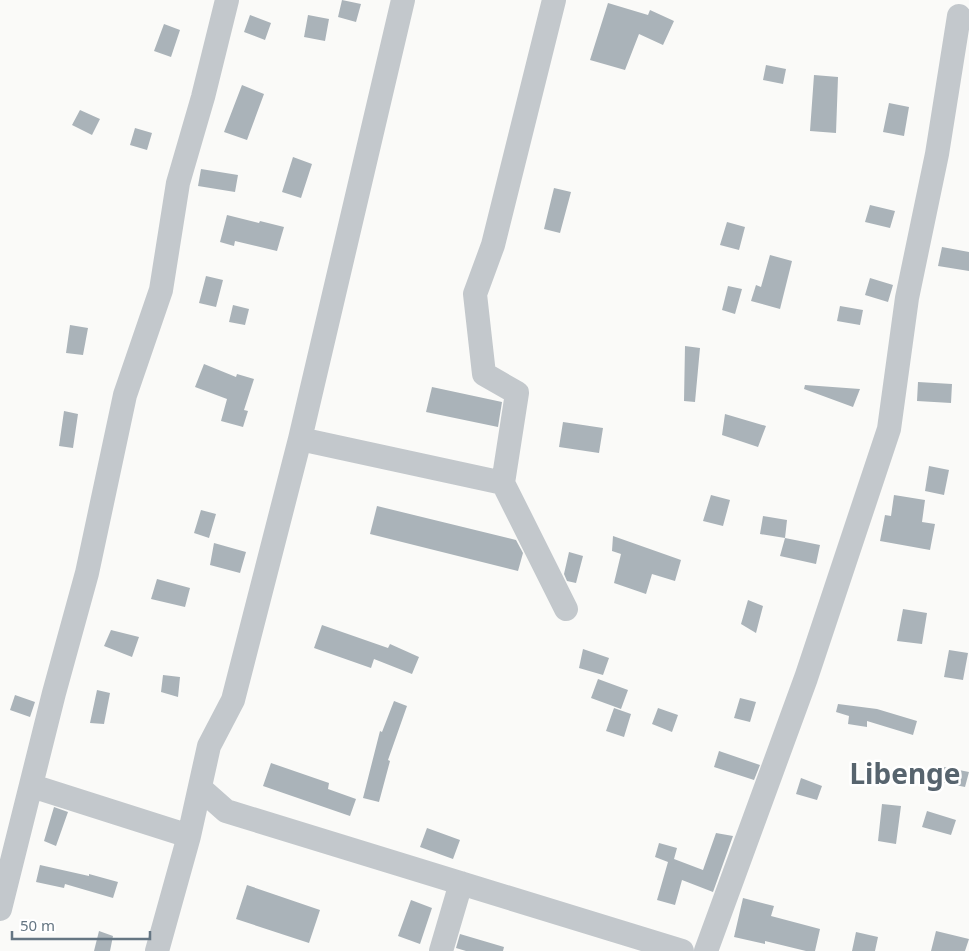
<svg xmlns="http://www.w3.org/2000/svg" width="969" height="951" font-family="'Noto Sans',sans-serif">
  <rect width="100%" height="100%" fill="#fafaf8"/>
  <!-- building -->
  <path fill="#aab3b9" d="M342 0 361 4 356 22 338 17Z
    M608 3 648 15 650 10 674 21 663 45 639 34 625 70 590 60Z
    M250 15 271 23 265 40 244 32Z
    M308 15 329 19 325 41 304 37Z
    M164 24 180 30 171 57 154 51Z
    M766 65 786 69 783 84 763 80Z
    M814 75 838 77 836 133 810 131Z
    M242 85 264 94 247 140 224 132Z
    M889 103 909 107 904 136 883 132Z
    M80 110 100 119 92 135 72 125Z
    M135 128 152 133 147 150 130 145Z
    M293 157 312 164 301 198 282 192Z
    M201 169 238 175 235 192 198 186Z
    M554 188 571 192 560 233 544 229Z
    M870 205 895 211 890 228 865 222Z
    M227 215 259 223 260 221 284 227 277 251 235 241 234 246 220 242Z
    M727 222 745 227 739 250 720 245Z
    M942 247 969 252V271L938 266Z
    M770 255 792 261 780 309 751 301 756 285 761 287Z
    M206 276 223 280 216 307 199 303Z
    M870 278 893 285 888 302 865 295Z
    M728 286 742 289 735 314 722 310Z
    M233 305 249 309 245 325 229 322Z
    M840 306 863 310 860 325 837 321Z
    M70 325 88 328 83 355 66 353Z
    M685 346 700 348 695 402 684 401Z
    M204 364 236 377 237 374 254 379 244 410 248 411 243 427 221 421 227 399 195 387Z
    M918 382 952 384 951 403 917 401Z
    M805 385 860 389 853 407 804 389Z
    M432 387 502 402 498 427 426 412Z
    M64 411 78 414 73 448 59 446Z
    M725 414 766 426 758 447 722 435Z
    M563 422 603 428 599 453 559 447Z
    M929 466 949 470 944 495 925 491Z
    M711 495 730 500 723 526 703 521Z
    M894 495 925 500 922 522 935 524 930 550 880 541 885 515 891 516Z
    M377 506 516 540 523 553 518 571 370 534Z
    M201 510 216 514 209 538 194 533Z
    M763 516 787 520 785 538 760 534Z
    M613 536 681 560 675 581 652 574 646 594 614 583 621 554 612 551Z
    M785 538 820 545 816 564 780 556Z
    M214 543 246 552 240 573 210 565Z
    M569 552 583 556 576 583 567 581 564 574Z
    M157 579 190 588 185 607 151 599Z
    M748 600 763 606 756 633 741 624Z
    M903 609 927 613 922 644 897 641Z
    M322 625 388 648 390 644 419 657 412 674 374 659 371 668 314 648Z
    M111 630 139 637 132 657 104 646Z
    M583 649 609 658 603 675 579 668Z
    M949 650 968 653 963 680 944 677Z
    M163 675 180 677 178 697 161 692Z
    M598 679 628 690 621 709 591 698Z
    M97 690 110 693 104 724 90 723Z
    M15 695 35 702 30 717 10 710Z
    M740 698 756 702 750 722 734 718Z
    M394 701 407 706 388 760 390 761 379 802 363 798 380 731 382 732Z
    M838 704 877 709 917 721 913 735 867 721V727L848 724 849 716 836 712Z
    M614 708 631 714 624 737 606 731Z
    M658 708 678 715 672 732 652 724Z
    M719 751 760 765 754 780 714 767Z
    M271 763 329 783 328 789 356 799 350 816 263 786Z
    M939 766 969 772 965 787 936 781Z
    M801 778 822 786 817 800 796 794Z
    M882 804 901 806 896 844 878 841Z
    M54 807 68 812 56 846 44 841Z
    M927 811 956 820 951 835 922 827Z
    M427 828 460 840 453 859 420 847Z
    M716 833 733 836 713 892 682 880 675 905 657 900 668 862 655 857 659 843 677 848 674 859 703 870Z
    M40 865 89 876V874L118 882 113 898 65 884 64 888 36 882Z
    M247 885 320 910 309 943 236 919Z
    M743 898 774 906 771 916 820 929 815 951H806L765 941V944L734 937Z
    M411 900 432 908 420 944 398 936Z
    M99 931 113 936 110 951H94Z
    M936 931 969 939 965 951H931Z
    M856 932 878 937 875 951H852Z
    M460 934 504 947 503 951H466L456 948Z"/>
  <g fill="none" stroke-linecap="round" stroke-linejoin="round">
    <!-- minor -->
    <path stroke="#c3c8cc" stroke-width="24" d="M554 0 493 245 475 294 484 374 517 393 503 483 566 609
      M300 439 503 483
      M32 786 189 836
      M200 788 226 811 682 951
      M0 909 54 693 87 573 125 395 161 290 178 183 203 97 227 0
      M157 951 189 836 209 746 233 700 300 439 403 0
      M441 951 461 883
      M706 951 806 678 889 429 907 298 937 154 959 16"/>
  </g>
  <g text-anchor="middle" stroke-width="5" stroke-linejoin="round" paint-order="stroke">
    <!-- town labels -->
    <g font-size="28" font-weight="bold" fill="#57646e" stroke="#fff">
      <text x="905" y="784">Libenge</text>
    </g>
  </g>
  <!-- scale -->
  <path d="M12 931v8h138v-8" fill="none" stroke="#657683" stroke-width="2.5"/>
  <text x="20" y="931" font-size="15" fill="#657683" stroke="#ffffff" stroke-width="4" paint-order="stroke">50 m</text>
</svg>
